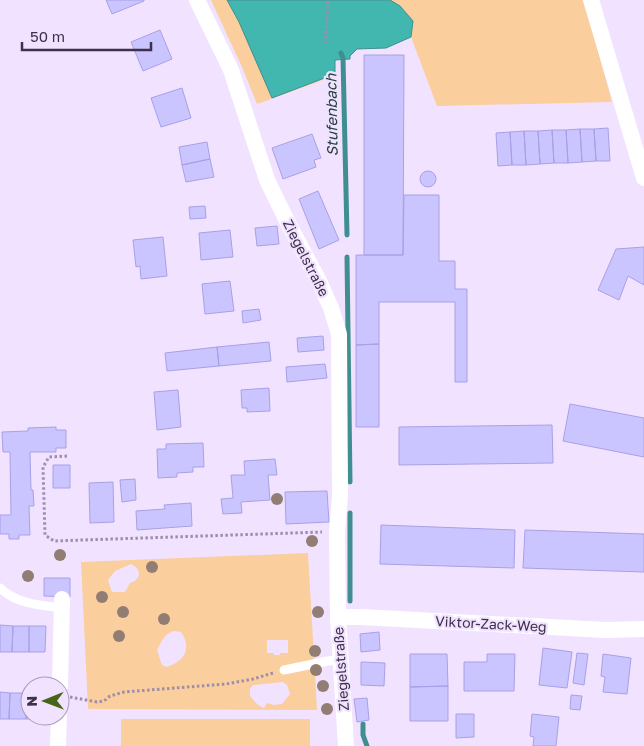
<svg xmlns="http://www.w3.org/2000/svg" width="644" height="746" font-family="'Golos Text',sans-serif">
  <rect width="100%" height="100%" fill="#f1e3ff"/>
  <!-- green -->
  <path fill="#face9d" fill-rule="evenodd" d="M211 0H584L612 102 437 106 411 37 386 48 357 49 335 53V74L318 82 257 104 242 67Z
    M308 553 317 710 88 709 81 562ZM131 564C137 567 139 569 139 576L135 581 130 583 125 592H112L108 580 115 571ZM174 631 181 632C192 648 185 661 167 667L162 665 157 650C162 641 164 634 174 631ZM267 640H288V653H280V655H274V653H267ZM283 682 287 685 290 694 282 704 274 705 267 703 264 708 258 705 250 696V689L253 685Z
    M121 719H310V746H121Z"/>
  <!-- water -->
  <path fill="#42b7af" stroke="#418e91" d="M227 0H390L400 6 413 21 411 37 386 48 357 49 350 56V59L335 60V74L272 98 239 22Z"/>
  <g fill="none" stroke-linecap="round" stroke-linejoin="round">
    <!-- stream -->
    <path stroke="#418e91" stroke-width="5" d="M341 53 343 58 347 235
      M347 257 350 482
      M350 513V601
      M363 724V735L367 746"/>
  </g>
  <!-- building -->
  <path fill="#cbc5ff" stroke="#a8a0e6" d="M106 0H144V1L112 14Z
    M160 30 172 59 143 71 131 42Z
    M364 55H404L403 255H364Z
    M182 88 191 118 161 127 151 98Z
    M608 128 610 161H596L594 129Z
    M580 129H594L596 161 582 162Z
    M580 129 582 162 568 163 566 130Z
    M552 130H566L568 163H554Z
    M552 130 554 163 540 164 538 131Z
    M524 131H538L540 164 526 165Z
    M524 131 526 165H512L510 132Z
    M510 132 512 165 498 166 496 133Z
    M312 134 321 158 314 160 316 167 283 179 272 148Z
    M207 142 210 159 182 165 179 147Z
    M210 159 214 177 186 182 182 165Z
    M420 179a8 8 0 1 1 16 0a8 8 0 1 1-16 0Z
    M318 191 339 240 319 249 299 199Z
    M404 195H439V261H455V289H467V382H455V302H379V344L356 345V255H403Z
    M205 206 206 218 190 219 189 207Z
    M277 226 279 244 257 246 255 228Z
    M230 230 233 257 201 260 199 233Z
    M163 237 167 276 141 279 140 266 136 267 133 240Z
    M644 247V285L628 276 619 300 598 290 616 249Z
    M230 281 234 311 205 314 202 284Z
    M259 309 261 320 243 323 242 311Z
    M323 336 324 350 298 352 297 338Z
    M269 342 271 361 219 366 217 347Z
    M379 344V427H356V345Z
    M217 347 219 366 167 371 165 353Z
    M325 364 327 378 287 382 286 367Z
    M269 388 270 411 247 412V408H242L241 390Z
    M178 390 181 427 157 430 154 392Z
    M570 404 644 418V457L563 441Z
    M552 425 553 463 399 465V427Z
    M56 427V430H66V448H56V452H30L31 490H33L34 506H29L30 535H19V539H9V534H0V515H11L10 452H3L2 432 28 431V428Z
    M203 443 204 467H193V472L177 473V477L158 478 157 449H166V444Z
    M275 459 277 475H268L270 500 241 502 242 513 223 514 221 499 233 498 231 475H245L244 461Z
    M53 465H70V488H53Z
    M135 479 136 500 122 502 120 480Z
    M113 482 114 522 90 523 89 483Z
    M327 491 329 522 286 524 285 492Z
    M191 503 192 526 137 530 136 511 165 509 164 505Z
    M381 525 515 530 514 568 380 564Z
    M525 530 644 534V572L523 568Z
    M44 578H70V597L44 596Z
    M0 625 13 626 12 652H0Z
    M13 626H29V652H12Z
    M29 626H46L45 652H29Z
    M379 632 380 650 361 652 360 634Z
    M543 648 572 652 567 688 539 685Z
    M577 653 588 654 584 685 573 683Z
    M410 654H447L448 686 410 687Z
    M487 654H515L514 691H464V662H487Z
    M603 654 631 658 627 694 603 692 605 677 601 676Z
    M361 662 385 663 384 686 361 685Z
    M448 686V721H410V687Z
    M0 692 10 693 9 719H0Z
    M10 693H27L26 719H9Z
    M27 693H30V716H43V719H26Z
    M571 695 582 696 580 710 570 709Z
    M367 698 369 720 357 722 354 699Z
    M456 714H474V737L456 738Z
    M532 714 559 717 556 746H533L534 737 530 736Z"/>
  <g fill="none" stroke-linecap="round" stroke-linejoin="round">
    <!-- path -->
    <path stroke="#9d8fab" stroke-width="3" stroke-dasharray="2.5 2.5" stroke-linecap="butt" d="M325 43 328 6 327 0
      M67 456 49 457 43 467 45 535 54 541 322 532
      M70 697 97 702 104 701 110 696 124 692 226 684 253 679 273 673"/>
    <!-- lane -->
    <path stroke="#fff" stroke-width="9" d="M0 588C17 604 39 605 62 608
      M284 670 328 661 340 659"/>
    <!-- street -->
    <path stroke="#fff" stroke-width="16" d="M197 0 231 70 267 180 287 221 319 281 331 308 339 334 340 496 337 532 338 617 346 746
      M591 0 644 178
      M338 617H361L606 630 644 629
      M60 686 62 599
      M58 746 59 716"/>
  </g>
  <!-- trees -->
  <g fill="#927d75">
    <circle cx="277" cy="499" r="6"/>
    <circle cx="312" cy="541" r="6"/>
    <circle cx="60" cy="555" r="6"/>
    <circle cx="152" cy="567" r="6"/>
    <circle cx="28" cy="576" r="6"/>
    <circle cx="102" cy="597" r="6"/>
    <circle cx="123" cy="612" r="6"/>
    <circle cx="318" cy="612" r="6"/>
    <circle cx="164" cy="619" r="6"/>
    <circle cx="119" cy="636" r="6"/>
    <circle cx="315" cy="651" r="6"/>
    <circle cx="316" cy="670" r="6"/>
    <circle cx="323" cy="686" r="6"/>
    <circle cx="327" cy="709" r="6"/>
  </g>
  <g text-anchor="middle" stroke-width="4.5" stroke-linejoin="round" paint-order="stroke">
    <!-- street labels -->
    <g font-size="14" fill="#3f304b" stroke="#f1e3ff">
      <text transform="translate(306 258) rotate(63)" y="5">Ziegelstraße</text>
      <text transform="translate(491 624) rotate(3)" y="5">Viktor-Zack-Weg</text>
      <text transform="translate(341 669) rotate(-94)" y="5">Ziegelstraße</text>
    </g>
    <!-- water labels -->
    <g font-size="15" font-style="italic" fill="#253f3d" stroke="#f1e3ff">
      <text transform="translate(332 115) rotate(-91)" y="5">Stufenbach</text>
    </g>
  </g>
  <!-- north arrow -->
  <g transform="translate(45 701) rotate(269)"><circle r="24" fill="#f1e3ff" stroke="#aa9bb7"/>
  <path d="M0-4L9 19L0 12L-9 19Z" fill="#476519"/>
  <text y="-8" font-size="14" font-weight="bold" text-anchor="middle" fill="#3f304b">N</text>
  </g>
  <!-- scale -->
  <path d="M22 42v8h129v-8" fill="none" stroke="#3f304b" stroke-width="2.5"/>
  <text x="30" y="42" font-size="15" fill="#3f304b" stroke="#f1e3ff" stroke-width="4" paint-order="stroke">50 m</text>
</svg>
